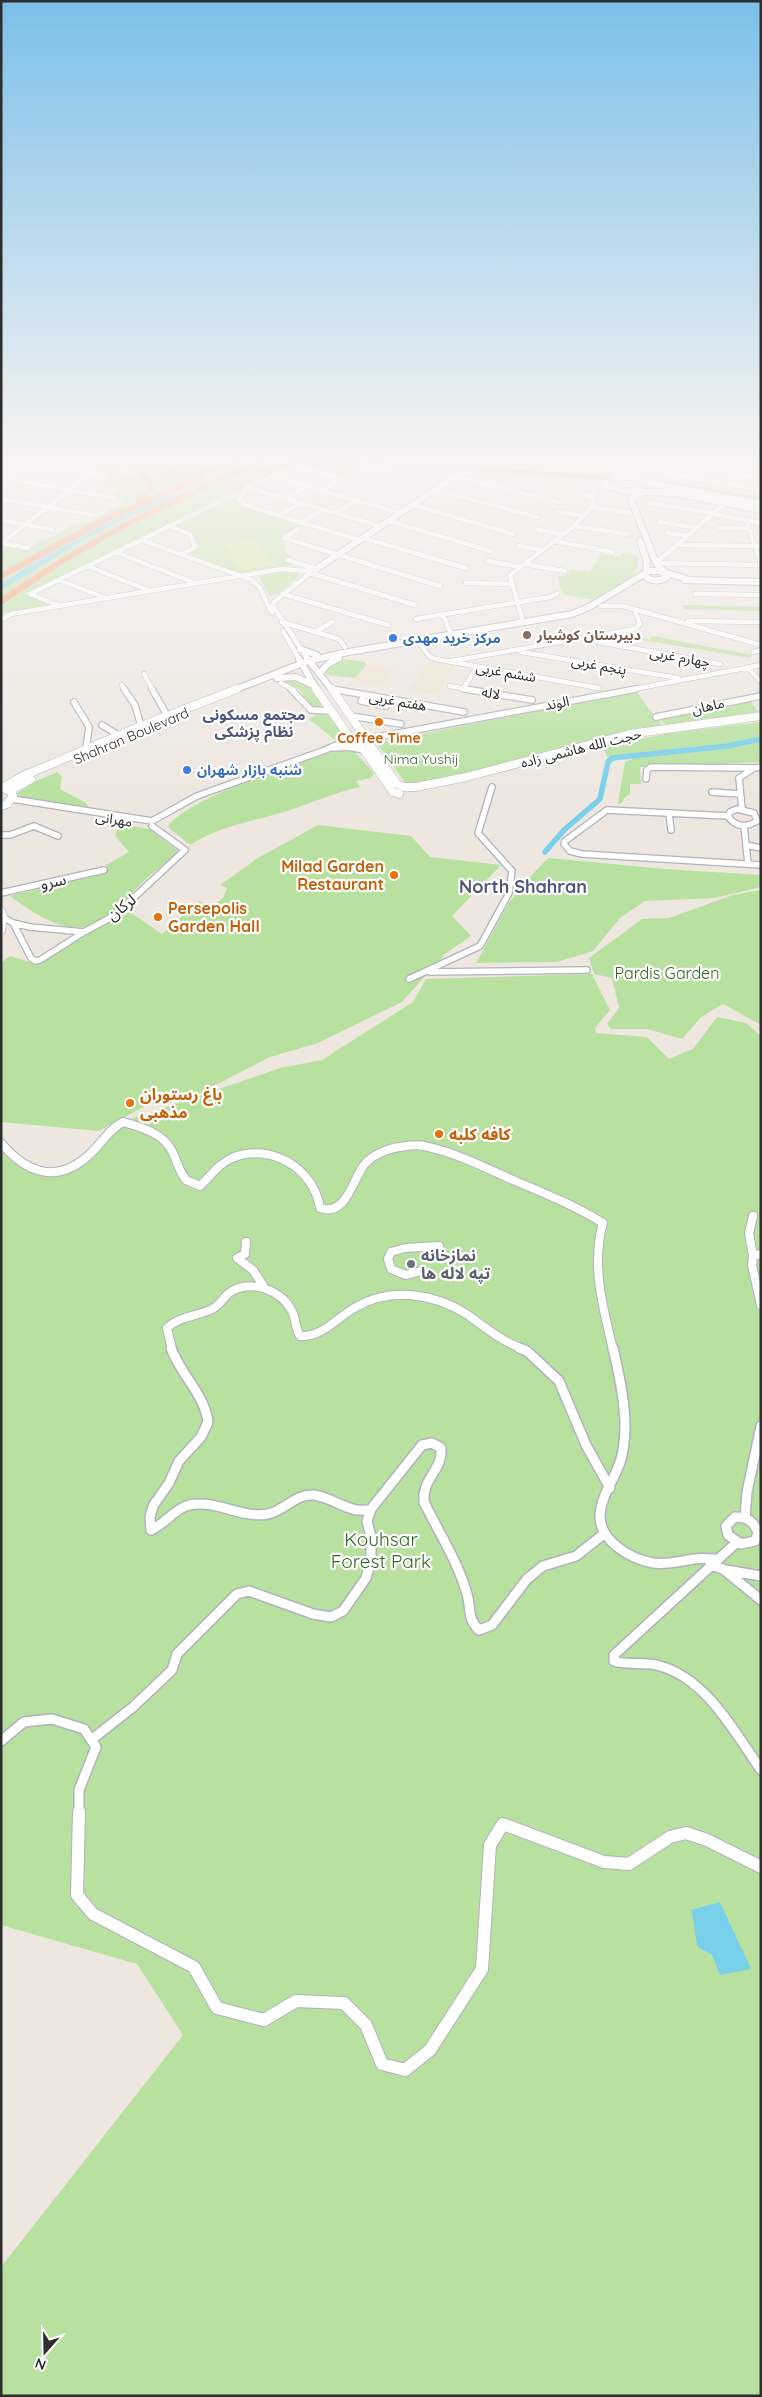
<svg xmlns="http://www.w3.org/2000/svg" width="762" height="2397" font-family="Quicksand,'Noto Sans Arabic',sans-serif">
  <rect width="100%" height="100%" fill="#ede7e0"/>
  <!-- education -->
  <path fill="#eee3d1" d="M322 493 349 501 350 502 336 511 305 503Z
    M428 661 455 665 437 695 408 691Z
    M367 664 395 670 383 686 354 681Z"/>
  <!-- green -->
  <path fill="#b8e1a0" d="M102 458H116L120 467 116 474 124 476 135 473 146 481 144 493 137 500 70 534 1 574V544L29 549 40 540C51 540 65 530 74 523 87 527 101 516 110 508L116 509 125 502 121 500 122 498 113 496 120 489 100 485 109 478 95 465Z
    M136 458C139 470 147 476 160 480L163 478 143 468 140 458H162L160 460 168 472H209L124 509 137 503 151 492 135 461Z
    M165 458H242C212 470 199 475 167 469L163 460Z
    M254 458H258L205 477 209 480 238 469C155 504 74 545 1 597V581C82 532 166 493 254 458Z
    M295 464H333L363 467 345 478Z
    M285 467 24 594 56 606 4 613 1 616V607C86 546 181 486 285 467Z
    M644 477 761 497V503L665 484Z
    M235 497 241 505 303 525 283 538 285 551 296 564 241 574 188 554 200 547 193 535 174 526Z
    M622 553 637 556 638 566 634 572 636 578 595 600 564 595 557 577 567 574 571 569 590 572 601 554 620 557Z
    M291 570 299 573V576L278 594 269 596 259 576Z
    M683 605 761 607V611L684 609Z
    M639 631 637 637 650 640 652 636 752 655 751 658 618 636H606Z
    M345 659 364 662 367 664 355 678 326 675V669Z
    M293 677 308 685 345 738 335 740 309 719 316 715 300 690 279 679Z
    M636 691 662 726 416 785 406 784 377 743Z
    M750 700 760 715 667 726 659 718Z
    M761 722V737L729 745 607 757 603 746 670 733Z
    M761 741V762L640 767 641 784H630V794L624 798 622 803 618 804 625 762 635 758 731 748Z
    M352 749 374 773 371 778 356 781 360 787C335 792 312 803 287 811 252 822 222 825 190 845L168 827C184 799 299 763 334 751Z
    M57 772 62 777 60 789 86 803 90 809 21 799 16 794 34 782Z
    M120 824 149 829 180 852C169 861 157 869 147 878 127 897 99 934 68 927 46 922 28 909 10 896L95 875 108 869 106 865 129 852 115 836Z
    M318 825 411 836 430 857 501 865 452 916 471 936 445 954 402 1002 318 1043 270 1057 200 1093 149 1104 99 1131 1 1122V963L10 956 36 964 127 910 162 934 199 901 209 908 223 898 227 888 220 885 258 858Z
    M548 858 665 869 761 875V887L715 898 645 901 620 918 593 951 557 962 476 963 508 904 526 881Z
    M761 890V1025L723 1004 701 1017 682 1039 647 1029H611L607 1024 619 1008 612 978 594 974 589 958 642 919 669 918 733 895Z
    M592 974 610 1010 595 1028 596 1033 647 1037 669 1059 693 1049 717 1017 746 1023 761 1036V2396H1V2267L183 2035 137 1964 1 1925V1143L43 1174 71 1169 123 1122 280 1068 322 1060 413 1002 426 979Z"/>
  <!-- pitch -->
  <path fill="#cae89c" d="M253 538 274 565 242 570 223 544Z"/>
  <!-- water -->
  <path fill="#79d0ea" d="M720 1902 751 1969 720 1975 712 1955 698 1947C694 1935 695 1923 691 1910Z"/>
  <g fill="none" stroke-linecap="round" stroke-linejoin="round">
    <!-- canal -->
    <path stroke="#79d0ea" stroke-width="5.5" d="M545 852 564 830 600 799 608 762 612 758 728 746 761 739"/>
    <!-- river -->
    <path fill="#79d0ea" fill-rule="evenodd" d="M170 494 177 496 131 516 87 538 1 590V584C55 549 110 517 170 494Z"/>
    <!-- highway-tunnel -->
    <path stroke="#c7c2bc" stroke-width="8" stroke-dasharray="8 4.5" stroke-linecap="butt" d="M161 479 183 481 207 478"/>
    <defs>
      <path id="street-far4" d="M536 458 560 462
        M647 458 761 478
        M1 459 107 476
        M649 470 761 490
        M271 476 400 513
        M456 476 558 502
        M1 478 115 498
        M247 487 380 526
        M321 490 341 478 294 466 247 487 239 498 244 504 254 508 359 540
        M436 490 537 517
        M582 495 593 497
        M1 499 92 515
        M286 499 308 486
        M649 503 714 513
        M413 505 513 534
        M592 507 630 513
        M558 512 584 516
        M335 513 356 500
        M712 514 761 523
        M278 516 300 503
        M1 520 53 530
        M746 520 761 563
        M388 521 491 551
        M660 522 697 528
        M301 523 322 510
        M168 526 190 534 195 547 182 554
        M574 526 627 534
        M718 528H749
        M538 530 562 534
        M667 533 688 536
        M284 538 440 586
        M284 538 298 529
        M363 538 466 568
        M141 540 252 580 260 588 272 613
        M554 541 613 552
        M1 543 28 548
        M2 543 90 474
        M679 545 761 546
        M518 546 542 550
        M115 552 195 583
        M288 560 314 568
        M488 561 520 567
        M656 563 761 565
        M656 563 722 506
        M524 564 565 571
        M87 566 148 590
        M59 580 106 598
        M466 583 512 584
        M30 594 180 521
        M30 594 60 606
        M283 594 388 625
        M695 594 761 595
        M601 606H623L761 645
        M443 614 451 634
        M416 619 550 597 557 594
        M1 620 11 614 282 569 305 571 316 568
        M688 621 761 622
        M282 622 339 639 345 647
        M523 622 510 575 574 526 592 507 594 489
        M283 631 299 659
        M316 632 332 622
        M587 640 720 664
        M420 644 429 656 435 659 599 688
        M521 652 678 678
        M753 652 761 650
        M307 658 273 606 274 602 310 573 415 605
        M451 661 635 629 640 624 634 609
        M747 667 761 682
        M144 674 153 690
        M281 683 294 690
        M122 685 125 690
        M450 686 472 690
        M332 689 337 690
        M463 689 477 667
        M629 690 761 665"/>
      <path id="street-far3" d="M124 689 135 705 141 726
        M152 689 167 715
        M291 689 311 710 331 711
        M332 689 464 712
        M465 689 532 700
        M365 695 361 701 386 706 391 699
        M74 702 89 727 86 749
        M351 716 401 724
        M656 717 761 696
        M102 725 118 735
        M367 739 636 689
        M334 748 348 747 364 750
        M646 779 647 770 651 767 754 768
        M712 792 739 794
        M12 799 152 821 197 796 325 750 343 742 348 735
        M737 809 754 813 757 821C746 828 735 827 728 816L730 812Z
        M742 809 739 778 754 768 761 767
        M669 813 671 830
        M728 816 607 810 565 841 564 844 570 851 582 854 761 865
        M744 826 748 864
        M1 835H10L34 826 58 836
        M746 845 761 848
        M1 893 104 870
        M3 917 13 923 30 927 84 932 108 919 127 904 185 850 152 826
        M13 923 31 958 35 961 40 960 84 932
        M430 972 587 970
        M409 979 480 946 509 893 512 871 478 833 492 787"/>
      <path id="street-far2" d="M1 1143C27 1173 57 1185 90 1154 102 1143 108 1130 123 1122 141 1127 163 1133 172 1151 177 1161 179 1171 186 1180L200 1186C211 1176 217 1165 232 1158 270 1142 314 1168 320 1208 346 1217 352 1181 364 1165 370 1157 381 1152 390 1149 399 1147 415 1144 424 1146 453 1152 480 1165 506 1177 539 1191 572 1204 603 1223 591 1264 603 1309 613 1349
        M753 1216 749 1233 753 1256
        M246 1242 245 1254 237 1258 253 1270 264 1287
        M761 1254 753 1256 752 1265 761 1305
        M421 1271 406 1275 391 1269 388 1259 391 1252 405 1248 439 1246
        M172 1349 167 1328C181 1315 196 1317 212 1309 221 1305 224 1295 232 1291 253 1280 281 1290 292 1311 296 1319 295 1328 300 1336 322 1338 337 1317 356 1307 391 1287 434 1293 468 1315 486 1328 501 1341 523 1349"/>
      <path id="street-far1" d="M171 1348C180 1374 205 1395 208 1422L201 1437 179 1461 169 1483 153 1506 150 1517 151 1530C165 1524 174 1509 189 1505 216 1499 241 1519 268 1514 284 1511 295 1494 313 1495 335 1497 348 1515 371 1509
        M519 1348 527 1351 559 1381 586 1445 610 1488
        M613 1348C619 1373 625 1402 625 1427 625 1438 623 1455 619 1465 613 1481 601 1497 600 1515 599 1541 631 1559 653 1563 667 1565 680 1561 694 1559 701 1558 710 1559 717 1559
        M735 1517C747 1517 754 1521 758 1533L755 1541 741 1544 728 1535 726 1526Z
        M745 1518 747 1492 761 1426
        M736 1543 614 1655V1661C629 1666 645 1661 660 1666 707 1679 735 1733 761 1770
        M710 1565 723 1569 761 1600
        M726 1570 761 1576
        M91 1740 133 1707 172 1670 177 1654 237 1594 249 1591 313 1614 331 1617 343 1611 366 1578 371 1559V1537L367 1521 371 1509 422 1445 432 1443 441 1448C443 1471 422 1477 424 1502 439 1533 460 1565 468 1598 471 1613 468 1619 479 1630L492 1625 527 1579 543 1566 576 1556 605 1533
        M1 1741 24 1722 52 1719 84 1729 96 1747 79 1790V1813"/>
      <path id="street" d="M79 1812 77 1895 93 1914 194 1967 217 2008 264 2020 296 2001 344 2003 366 2025 382 2064 405 2070 430 2050 482 1969 490 1845 503 1824 604 1862 629 1864 670 1837 686 1833 707 1840 761 1867"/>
      <path id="secondary-far1" d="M406 458 500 463 524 470
        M637 458 629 471 638 478
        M1 469 17 458
        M612 477 629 458
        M643 492 632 498V502L656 563 664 572 690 580
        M761 504 660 485 632 477H612L605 480 606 485 624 491 676 493 761 510
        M640 541 647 562 646 572
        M648 571H661L667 577C659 582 649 582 644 574Z
        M310 573 456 476 472 470
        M684 580 761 582
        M300 649 317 655
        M307 658 332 690
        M299 659 317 690
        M320 673 328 664 339 658
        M277 678 296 677 313 685
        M234 690 308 661 343 653 572 614 589 607 644 574"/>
      <path id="secondary" d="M316 689 348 735 364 750 393 792 399 794
        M332 689 397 784 403 787H416L466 777 630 734 761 716
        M2 788 23 776 141 726 237 689
        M10 791 31 779
        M1 806 7 804 13 796 10 791 5 789
        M1 911 3 917 1 930"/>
      <path id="highway" d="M130 458H138C141 470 154 477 154 489L148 498 198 476 184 477 161 470 157 462 159 458H167L165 462 167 467C203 483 231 452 251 459L204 475 205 479 109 521 1 579V573L103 517 137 503 136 499 147 489C146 477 133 470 130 458Z
        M264 458H274L134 523 67 561 1 605V598C83 540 171 496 264 458Z
        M337 458 609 476 613 478 609 480 340 461Z
        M323 461H326V465L286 467 255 474 251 472 286 463Z"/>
    </defs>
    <!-- street-far4 casing -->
    <use href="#street-far4" stroke="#b0b3bc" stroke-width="5.5"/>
    <!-- street-far3 casing -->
    <use href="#street-far3" stroke="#b0b3bc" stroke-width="8"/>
    <!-- street-far2 casing -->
    <use href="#street-far2" stroke="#b0b3bc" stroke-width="10"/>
    <!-- street-far1 casing -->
    <use href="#street-far1" stroke="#b0b3bc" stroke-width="12"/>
    <!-- street casing -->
    <use href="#street" stroke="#b0b3bc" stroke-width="14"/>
    <!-- secondary-far1 casing -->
    <use href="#secondary-far1" stroke="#b0b3bc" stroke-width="8"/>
    <!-- secondary casing -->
    <use href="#secondary" stroke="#b0b3bc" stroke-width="9"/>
    <!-- highway casing -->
    <use href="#highway" stroke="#c8c8c8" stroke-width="2"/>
    <!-- street-far4 -->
    <use href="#street-far4" stroke="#fff" stroke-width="4.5"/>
    <!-- street-far3 -->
    <use href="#street-far3" stroke="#fff" stroke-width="5.5"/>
    <!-- street-far2 -->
    <use href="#street-far2" stroke="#fff" stroke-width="8"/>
    <!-- street-far1 -->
    <use href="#street-far1" stroke="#fff" stroke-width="9"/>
    <!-- street -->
    <use href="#street" stroke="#fff" stroke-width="12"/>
    <!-- secondary-far1 -->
    <use href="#secondary-far1" stroke="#fff" stroke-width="6"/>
    <!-- secondary -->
    <use href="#secondary" stroke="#fff" stroke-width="8"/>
    <!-- highway -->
    <use href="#highway" fill="#f79d62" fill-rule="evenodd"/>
    <defs>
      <path id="highway-bridge" d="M286 458 356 463"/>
    </defs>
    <!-- highway-bridge casing -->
    <use href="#highway-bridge" stroke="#c8c8c8" stroke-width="9" stroke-linecap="butt"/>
    <!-- highway-bridge -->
    <use href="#highway-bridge" stroke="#f79d62" stroke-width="8"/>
  </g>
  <!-- sky -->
  <linearGradient id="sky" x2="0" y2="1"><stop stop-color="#7bbfe9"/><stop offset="0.58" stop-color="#f7f4f1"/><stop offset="1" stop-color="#f7f4f1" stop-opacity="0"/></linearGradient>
  <rect width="762" height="793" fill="url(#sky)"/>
  <!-- markers -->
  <circle fill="#8d6e63" stroke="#fff" stroke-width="2" cx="527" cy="635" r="5"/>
  <g fill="#3f7fe0" stroke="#fff" stroke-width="2">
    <circle cx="393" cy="638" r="5"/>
    <circle cx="187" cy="770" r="5"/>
  </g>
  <g fill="#e8710a" stroke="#fff" stroke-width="2">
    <circle cx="379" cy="722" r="5"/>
    <circle cx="394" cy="875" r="5"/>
    <circle cx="158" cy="917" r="5"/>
    <circle cx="130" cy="1103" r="5"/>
    <circle cx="439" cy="1134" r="5"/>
  </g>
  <circle fill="#6b7280" stroke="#fff" stroke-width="2" cx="411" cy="1264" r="5"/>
  <g text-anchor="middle" stroke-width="4.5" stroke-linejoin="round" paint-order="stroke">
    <!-- far-education labels -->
    <g font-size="14" font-weight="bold" fill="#785e54" stroke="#fff" text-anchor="start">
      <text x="537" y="640">دبیرستان کوشیار</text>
    </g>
    <!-- far-shop labels -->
    <g font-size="14" font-weight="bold" fill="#366cbe" stroke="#fff" text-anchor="start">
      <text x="403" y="643">مرکز خرید مهدی</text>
      <text x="197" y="775">شنبه بازار شهران</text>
    </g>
    <!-- far-street labels -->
    <g font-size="14" fill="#2d2d2d" stroke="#fff">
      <text transform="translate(680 657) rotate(10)" y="5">چهارم غربی</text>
      <text transform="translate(599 665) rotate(10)" y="5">پنجم غربی</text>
      <text transform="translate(506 672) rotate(10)" y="5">ششم غربی</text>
      <text transform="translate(491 693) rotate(10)" y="5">لاله</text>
      <text transform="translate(398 701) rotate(10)" y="5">هفتم غربی</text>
      <text transform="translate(557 703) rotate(-11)" y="5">الوند</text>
      <text transform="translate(708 706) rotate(-13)" y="5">ماهان</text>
      <text transform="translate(131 736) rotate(-23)" y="5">Shahran Boulevard</text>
      <text transform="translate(581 748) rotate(-14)" y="5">حجت الله هاشمی زاده</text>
      <text transform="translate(114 819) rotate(9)" y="5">مهرانی</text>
    </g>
    <!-- far-food labels -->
    <g font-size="14" font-weight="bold" fill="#c56008" stroke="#fff">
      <text x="379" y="743">Coffee Time</text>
    </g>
    <!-- far-park labels -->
    <g font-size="14" fill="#30681e" stroke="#fff">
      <text x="421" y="764">Nima Yushij</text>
    </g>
    <!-- far-neighbourhood labels -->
    <g font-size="15" font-weight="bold" fill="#4f587c" stroke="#fff">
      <text x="254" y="720">مجتمع مسکونی<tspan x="254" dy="17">نظام پزشکی</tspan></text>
    </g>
    <!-- food labels -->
    <g font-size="16" font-weight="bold" fill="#c56008" stroke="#fff" text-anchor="start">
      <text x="384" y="872" text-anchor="end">Milad Garden<tspan x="384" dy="18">Restaurant</tspan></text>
      <text x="168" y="914">Persepolis<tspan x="168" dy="18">Garden Hall</tspan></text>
      <text x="140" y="1100">باغ رستوران<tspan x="140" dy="18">مذهبی</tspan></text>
      <text x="449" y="1140">کافه کلبه</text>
    </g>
    <!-- street labels -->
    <g font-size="16" fill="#2d2d2d" stroke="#fff">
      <text transform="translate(53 881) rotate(-12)" y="6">سرو</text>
      <text transform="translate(121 907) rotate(-38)" y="6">لرکان</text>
    </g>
    <!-- park labels -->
    <g font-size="16" fill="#30681e" stroke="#fff">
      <text x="667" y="979">Pardis Garden</text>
    </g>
    <!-- worship labels -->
    <g font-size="16" font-weight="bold" fill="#5b616d" stroke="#fff" text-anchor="start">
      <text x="421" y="1261">نمازخانه<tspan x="421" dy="18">تپه لاله ها</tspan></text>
    </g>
    <!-- neighbourhood labels -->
    <g font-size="18" font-weight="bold" fill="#4f587c" stroke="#fff">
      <text x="523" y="893">North Shahran</text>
    </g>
    <!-- near-park labels -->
    <g font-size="19" fill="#30681e" stroke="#fff">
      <text x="381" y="1546">Kouhsar<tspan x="381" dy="22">Forest Park</tspan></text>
    </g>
  </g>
  <!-- border -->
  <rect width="762" height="2397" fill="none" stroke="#2d2d2d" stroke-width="5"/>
  <!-- north arrow -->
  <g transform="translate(45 2352) rotate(200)" stroke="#ffffff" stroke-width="4" paint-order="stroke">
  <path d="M0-4L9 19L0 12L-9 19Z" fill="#2d2d2d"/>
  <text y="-8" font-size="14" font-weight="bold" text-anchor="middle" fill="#2d2d2d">N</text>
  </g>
</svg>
